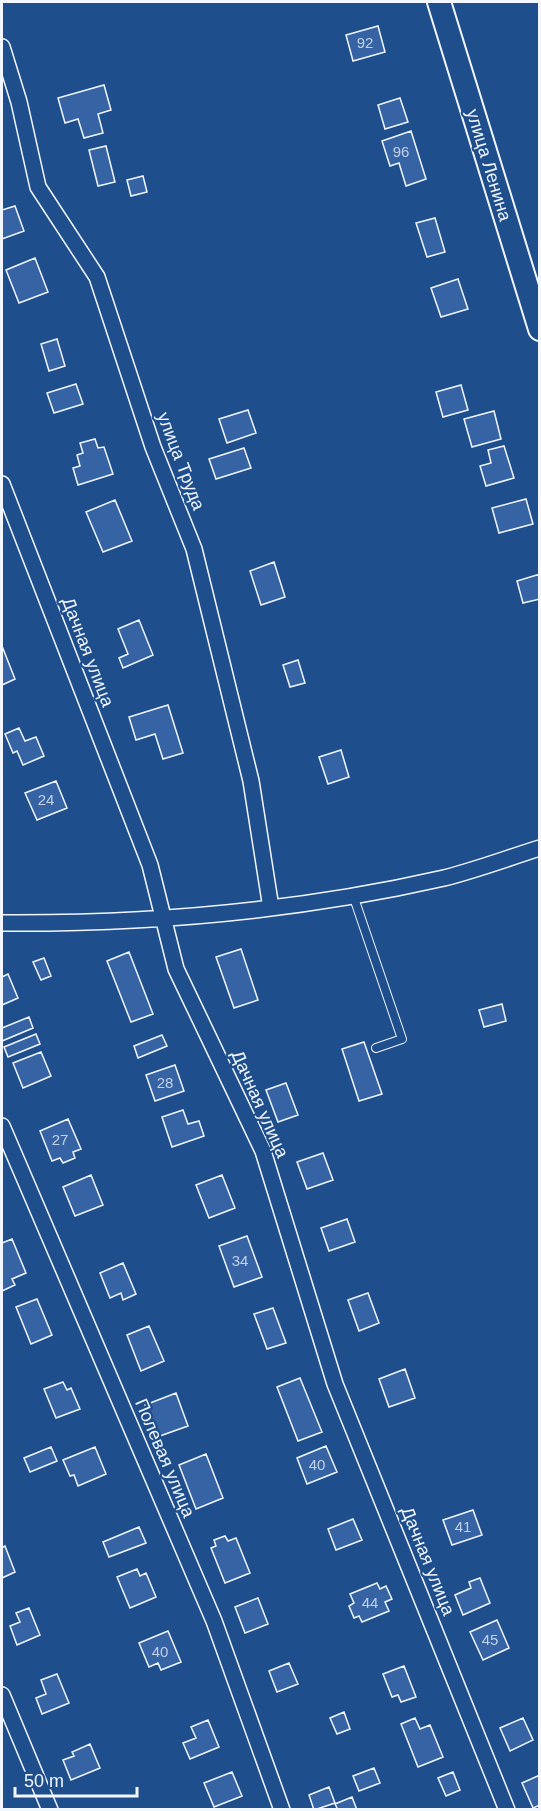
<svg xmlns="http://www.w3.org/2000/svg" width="541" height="1811" font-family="Arial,sans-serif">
  <rect width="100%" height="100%" fill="#1f4e8c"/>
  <!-- building -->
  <path fill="#3563a3" stroke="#f2f6ff" stroke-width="1.5" d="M378 26 385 52 353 61 346 35Z
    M104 85 111 110 98 114 103 133 84 138 78 119 65 123 58 98Z
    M400 98 408 122 385 129 378 105Z
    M411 131 426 179 406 186 399 163 390 166 382 141Z
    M106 146 115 182 98 186 89 150Z
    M143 176 147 192 131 196 127 180Z
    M15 206 24 231 2 239V210Z
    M435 218 445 252 427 257 416 223Z
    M35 258 48 292 19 303 6 270Z
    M458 279 468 309 441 317 431 288Z
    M57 339 65 366 49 371 41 344Z
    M76 384 83 404 54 413 47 393Z
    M461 385 468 410 443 417 436 392Z
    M248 410 256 433 227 443 219 419Z
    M494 411 501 439 472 447 464 419Z
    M95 439 98 448 104 447 113 474 78 485 73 468 80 466 77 455 83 453 80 443Z
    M504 446 514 478 486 486 480 466 491 463 488 450Z
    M244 448 251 468 216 479 209 459Z
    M526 499 533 524 499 533 492 508Z
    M115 500 132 541 103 552 86 512Z
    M274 562 285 597 261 605 250 571Z
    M540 574V599L523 603 517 581Z
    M139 620 153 655 123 668 119 658 128 654 118 629Z
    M2 646 15 679 2 685Z
    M298 660 305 683 290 687 283 665Z
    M168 705 183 753 163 759 155 734 136 740 129 717Z
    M19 728 25 741 36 737 44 756 23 765 17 751 13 753 5 734Z
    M341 750 349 777 328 784 319 757Z
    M56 781 67 808 37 820 25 793Z
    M241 949 258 1000 234 1008 216 957Z
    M129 952 153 1014 131 1022 107 961Z
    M44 958 51 976 41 980 33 962Z
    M8 974 18 998 2 1005V977Z
    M502 1004 506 1021 484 1027 479 1010Z
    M29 1017 33 1028 2 1041V1028Z
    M36 1034 40 1044 8 1057 4 1047Z
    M162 1035 167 1046 138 1058 134 1046Z
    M364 1042 382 1094 359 1101 342 1049Z
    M41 1052 51 1076 23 1088 13 1063Z
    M175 1065 184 1091 155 1101 146 1075Z
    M286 1083 298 1115 278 1122 266 1090Z
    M183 1110 188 1124 199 1121 204 1136 172 1147 162 1117Z
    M68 1119 81 1149 73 1152 75 1158 63 1163 60 1158 52 1161 40 1131Z
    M323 1153 333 1180 307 1189 297 1162Z
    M91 1175 103 1205 75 1216 63 1187Z
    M222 1175 235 1208 209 1218 196 1185Z
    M347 1219 355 1242 329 1251 321 1228Z
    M247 1236 262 1277 234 1287 219 1246Z
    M12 1239 26 1273 12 1279 15 1285 2 1291V1243Z
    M123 1263 136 1294 123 1300 121 1293 110 1298 100 1273Z
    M368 1293 379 1323 359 1331 348 1300Z
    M37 1299 52 1335 31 1344 16 1307Z
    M273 1308 286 1343 267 1349 254 1314Z
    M149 1326 164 1361 141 1371 127 1335Z
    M405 1369 415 1398 389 1407 379 1379Z
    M300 1378 322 1432 298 1441 277 1387Z
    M63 1382 67 1390 71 1388 80 1409 56 1418 44 1389Z
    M176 1393 188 1426 157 1437 145 1405Z
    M326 1446 337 1472 307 1484 297 1458Z
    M51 1447 57 1461 30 1472 24 1458Z
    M95 1447 106 1474 78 1486 74 1475 70 1476 63 1460Z
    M206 1454 223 1498 196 1509 179 1465Z
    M473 1510 482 1535 452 1545 443 1520Z
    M353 1519 362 1540 336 1550 328 1529Z
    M139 1527 146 1543 109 1557 103 1542Z
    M225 1536 228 1541 236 1538 250 1573 225 1583 211 1548 216 1546 214 1540Z
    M5 1546 15 1572 2 1578V1548Z
    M137 1569 140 1576 146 1573 156 1597 130 1608 117 1577Z
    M480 1578 490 1603 463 1615 455 1595 471 1588 469 1582Z
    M377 1583 380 1589 386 1586 392 1599 385 1602 389 1611 362 1622 359 1616 354 1618 349 1606 354 1603 350 1594Z
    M258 1598 268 1624 245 1633 235 1607Z
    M29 1608 40 1635 17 1645 10 1626 20 1622 16 1613Z
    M497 1620 509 1648 483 1660 470 1632Z
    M168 1631 181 1662 161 1670 158 1663 149 1667 139 1643Z
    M289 1663 298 1684 277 1692 269 1671Z
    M404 1666 416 1697 401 1702 398 1695 392 1697 383 1674Z
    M57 1674 69 1703 42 1714 36 1698 46 1694 41 1680Z
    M344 1712 350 1729 337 1734 330 1718Z
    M415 1718 420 1729 430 1725 443 1757 418 1767 401 1724Z
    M523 1718 533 1740 510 1751 500 1728Z
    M208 1720 219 1747 190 1759 183 1743 196 1738 191 1727Z
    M90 1744 100 1768 71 1780 63 1760 74 1756 72 1752Z
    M374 1768 380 1783 359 1791 353 1776Z
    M232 1772 242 1796 214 1807 204 1783Z
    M453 1772 460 1790 446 1796 438 1778Z
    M540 1775V1805L533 1808 522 1783Z
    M329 1787 335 1803 314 1810 309 1795Z
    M352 1797 357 1810H338L335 1804Z"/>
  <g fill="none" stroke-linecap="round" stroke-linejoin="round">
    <defs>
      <path id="service" d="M353 895 402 1039 376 1048"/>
      <path id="minor" d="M2 47 19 102 38 187 97 277 153 447 194 549 251 781 271 908
        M2 484 150 865 176 969 263 1151 335 1384 507 1810
        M2 923C150 924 299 911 444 878 476 870 508 858 540 848
        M2 1126 214 1621 282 1810
        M2 1695 50 1810"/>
      <path id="primary" d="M439 2 540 329"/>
    </defs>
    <!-- service casing -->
    <use href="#service" stroke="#f2f6ff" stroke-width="10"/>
    <!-- minor casing -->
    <use href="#minor" stroke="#f2f6ff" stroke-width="18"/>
    <!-- primary casing -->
    <use href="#primary" stroke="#f2f6ff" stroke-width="26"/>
    <!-- service -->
    <use href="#service" stroke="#1f4e8c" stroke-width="8"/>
    <!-- minor -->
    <use href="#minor" stroke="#1f4e8c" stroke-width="15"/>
    <!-- primary -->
    <use href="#primary" stroke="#1f4e8c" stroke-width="22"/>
  </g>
  <g text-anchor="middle" stroke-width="4.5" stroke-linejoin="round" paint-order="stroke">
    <!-- number labels -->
    <g font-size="15" fill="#c3d1e8">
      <text x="365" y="48">92</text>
      <text x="401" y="157">96</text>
      <text x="46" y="805">24</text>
      <text x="165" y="1088">28</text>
      <text x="60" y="1145">27</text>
      <text x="240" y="1266">34</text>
      <text x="317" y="1470">40</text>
      <text x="463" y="1532">41</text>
      <text x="370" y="1608">44</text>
      <text x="490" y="1645">45</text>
      <text x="160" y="1657">40</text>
    </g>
    <!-- street labels -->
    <g font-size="18" fill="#f2f6ff" stroke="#1f4e8c">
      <text transform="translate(489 165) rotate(73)" y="6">улица Ленина</text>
      <text transform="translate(181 461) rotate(69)" y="6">улица Труда</text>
      <text transform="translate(88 652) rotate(69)" y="6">Дачная улица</text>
      <text transform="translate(260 1104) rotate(66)" y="6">Дачная улица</text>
      <text transform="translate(165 1458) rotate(67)" y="6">Полевая улица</text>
      <text transform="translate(428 1561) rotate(68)" y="6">Дачная улица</text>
    </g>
  </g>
  <!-- border -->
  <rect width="541" height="1811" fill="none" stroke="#f2f6ff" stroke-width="6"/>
  <!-- scale -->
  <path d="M15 1787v9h122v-9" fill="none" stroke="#f2f6ff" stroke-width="3"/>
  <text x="24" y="1787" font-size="18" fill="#f2f6ff" stroke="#1f4e8c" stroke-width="4.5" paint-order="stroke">50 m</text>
</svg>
